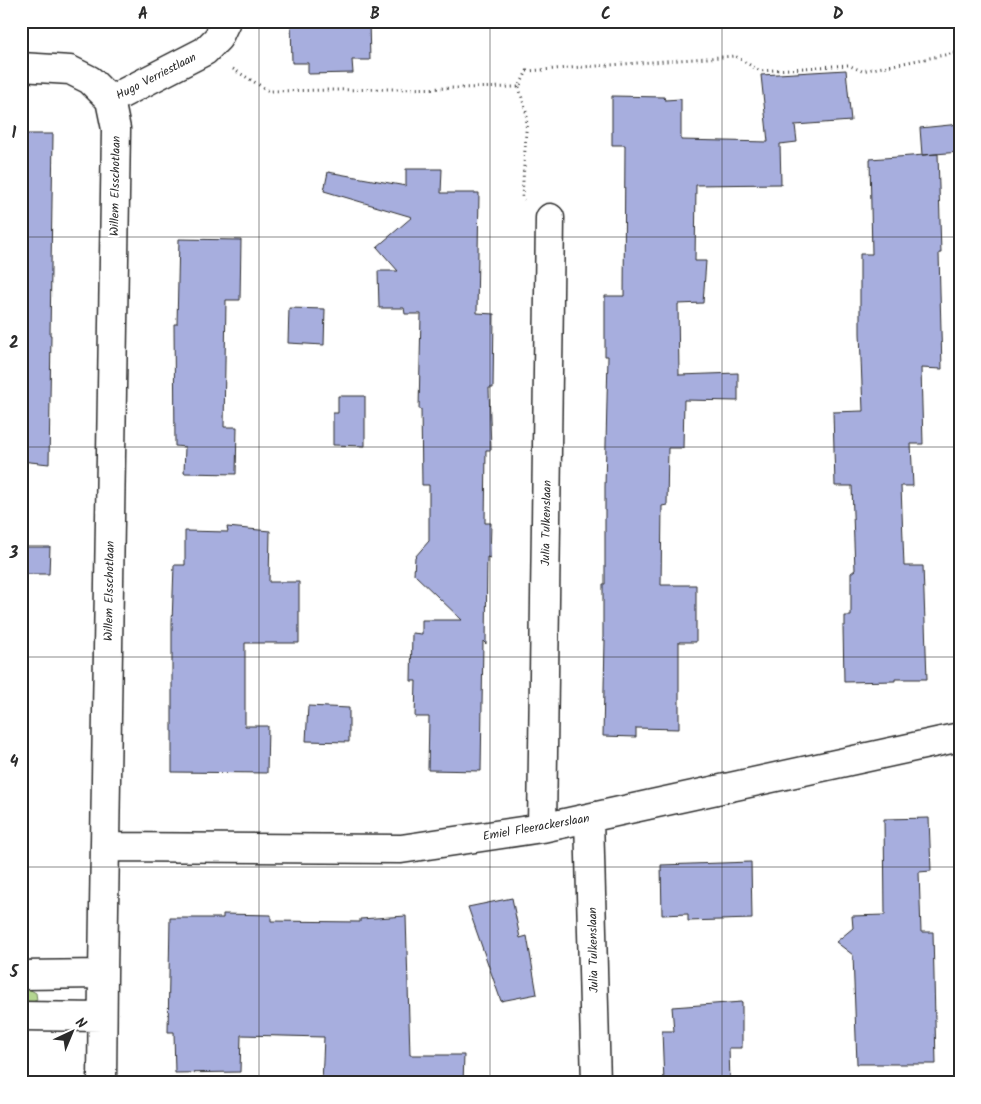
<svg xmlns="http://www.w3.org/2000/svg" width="981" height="1104" font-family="Kalam,sans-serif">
  <rect width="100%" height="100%" fill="#fff"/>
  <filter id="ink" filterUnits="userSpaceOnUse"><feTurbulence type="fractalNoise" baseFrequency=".02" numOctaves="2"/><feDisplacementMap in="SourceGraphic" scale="10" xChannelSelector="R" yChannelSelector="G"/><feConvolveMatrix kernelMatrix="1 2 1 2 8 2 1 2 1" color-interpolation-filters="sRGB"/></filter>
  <g filter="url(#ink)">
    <!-- green -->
    <path fill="#b4d690" stroke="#70805e" d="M21 988H27L36 993 37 1000 28 1004 21 1005Z"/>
    <!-- building -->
    <path fill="#a7aede" stroke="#2b2b2b" d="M291 21H369L370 60H352L353 73 308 74V63H292Z
      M846 70 851 121 795 125 797 142 780 144 781 184 696 185 695 261H706L703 303 678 304 679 375 738 373V401L684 400 683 448H668L667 505 662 506 661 585H696V642H679V729L636 728V737L603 736 605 640H603V584H605V487L608 356H605V296H624L625 145H612V96L664 97 665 100 681 99V140L768 142 761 75Z
      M960 124V152L922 155 920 128Z
      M21 134H53L50 335H51L49 464 21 461Z
      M938 154 941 253H939L942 369 921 368 923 444H911L913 486H901L904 566H923L927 679H895V681L844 682 843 626H845V616H851V573L855 570 852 486H835L833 412 863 411 860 333V254H872L870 159Z
      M406 169H442L441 193H479L477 313 494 314 493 388H489L491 450H486L485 523H491L490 558 487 557 486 644 483 641 481 771 428 770 429 717H415L416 681H411L412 633 422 634V620H462L414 574 415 557 429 541V485H422L421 409H419L421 314H405L404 308H379L378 271H398L377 247 412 217 324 191 328 172 406 186Z
      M179 239 241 240 240 300H226L224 427H237L236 474 184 473 185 447 175 446 174 324H177Z
      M289 308 325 309 324 345 288 343Z
      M338 396H365V446L333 445V413H338Z
      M227 527 270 531 269 582H299V643H245V726H268L267 773 172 772V623L174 565H185V531L228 532Z
      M21 547H50L49 574H21Z
      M308 706 349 708V742L306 741Z
      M929 818 931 871 919 872 921 932H933L936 1064H857L853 955 836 942 853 928 852 916 885 915 884 819Z
      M751 862 752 919 688 921V914L662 915 661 865Z
      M512 898 520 938 527 936 537 994 501 1001 468 907Z
      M223 914 271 915V921L360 922V919L406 916 410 1055H464L463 1083H322L324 1037 241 1035 240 1072 175 1073 174 1032H168L170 918H223Z
      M742 1002V1048H729L730 1083H664L662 1031H674L672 1007Z"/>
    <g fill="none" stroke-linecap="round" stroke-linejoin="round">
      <defs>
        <path id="minor" d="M21 67 70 70 90 80 110 100 205 51 218 38 226 21
          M589 818 596 1083
          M542 828 550 218
          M105 847 401 849 542 828 960 737
          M21 975 103 974
          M21 1016 102 1017
          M102 1083 103 974 116 129 110 100"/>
      </defs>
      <!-- minor casing -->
      <use href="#minor" stroke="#2b2b2b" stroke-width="31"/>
      <!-- path -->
      <path stroke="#2b2b2b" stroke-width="3" stroke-dasharray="1 4" stroke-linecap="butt" d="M233 69 269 91 519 87 527 71 735 56 760 71 848 65 862 71 960 52
        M519 87 527 115 522 198 524 200"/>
      <!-- minor -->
      <use href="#minor" stroke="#fff" stroke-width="28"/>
    </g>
  </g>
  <!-- grid -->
  <path fill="none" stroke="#2b2b2b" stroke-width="1" stroke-opacity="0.55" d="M259 21V1083M490 21V1083M722 21V1083M21 237H960M21 447H960M21 657H960M21 867H960"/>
  <g text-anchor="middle" stroke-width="5" stroke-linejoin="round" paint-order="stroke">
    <!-- street labels -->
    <g font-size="12" fill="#2b2b2b" stroke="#fff">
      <text transform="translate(156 76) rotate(-27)" y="4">Hugo Verriestlaan</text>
      <text transform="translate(115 186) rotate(-89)" y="4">Willem Elsschotlaan</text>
      <text transform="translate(546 523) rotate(-89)" y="4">Julia Tulkenslaan</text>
      <text transform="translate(109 591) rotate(-89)" y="4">Willem Elsschotlaan</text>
      <text transform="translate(536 827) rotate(-10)" y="4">Emiel Fleerackerslaan</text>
      <text transform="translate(593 950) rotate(-91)" y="4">Julia Tulkenslaan</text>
    </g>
  </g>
  <!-- margin -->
  <rect width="981" height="1104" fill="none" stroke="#fff" stroke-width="55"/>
  <!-- north arrow -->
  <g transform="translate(72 1032) rotate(44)" stroke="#ffffff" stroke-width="4" paint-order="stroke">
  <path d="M0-4L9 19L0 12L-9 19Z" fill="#2b2b2b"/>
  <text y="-8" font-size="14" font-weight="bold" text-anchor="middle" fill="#2b2b2b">N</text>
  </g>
  <rect x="28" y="28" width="926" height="1048" fill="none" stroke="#2b2b2b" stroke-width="2"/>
  <g font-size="16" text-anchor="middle" font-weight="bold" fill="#2b2b2b">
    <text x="143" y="19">A</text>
    <text x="375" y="19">B</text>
    <text x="606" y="19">C</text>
    <text x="838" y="19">D</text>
    <text x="14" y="138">1</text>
    <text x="14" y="348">2</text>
    <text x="14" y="558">3</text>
    <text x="14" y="767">4</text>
    <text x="14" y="977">5</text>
  </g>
</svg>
